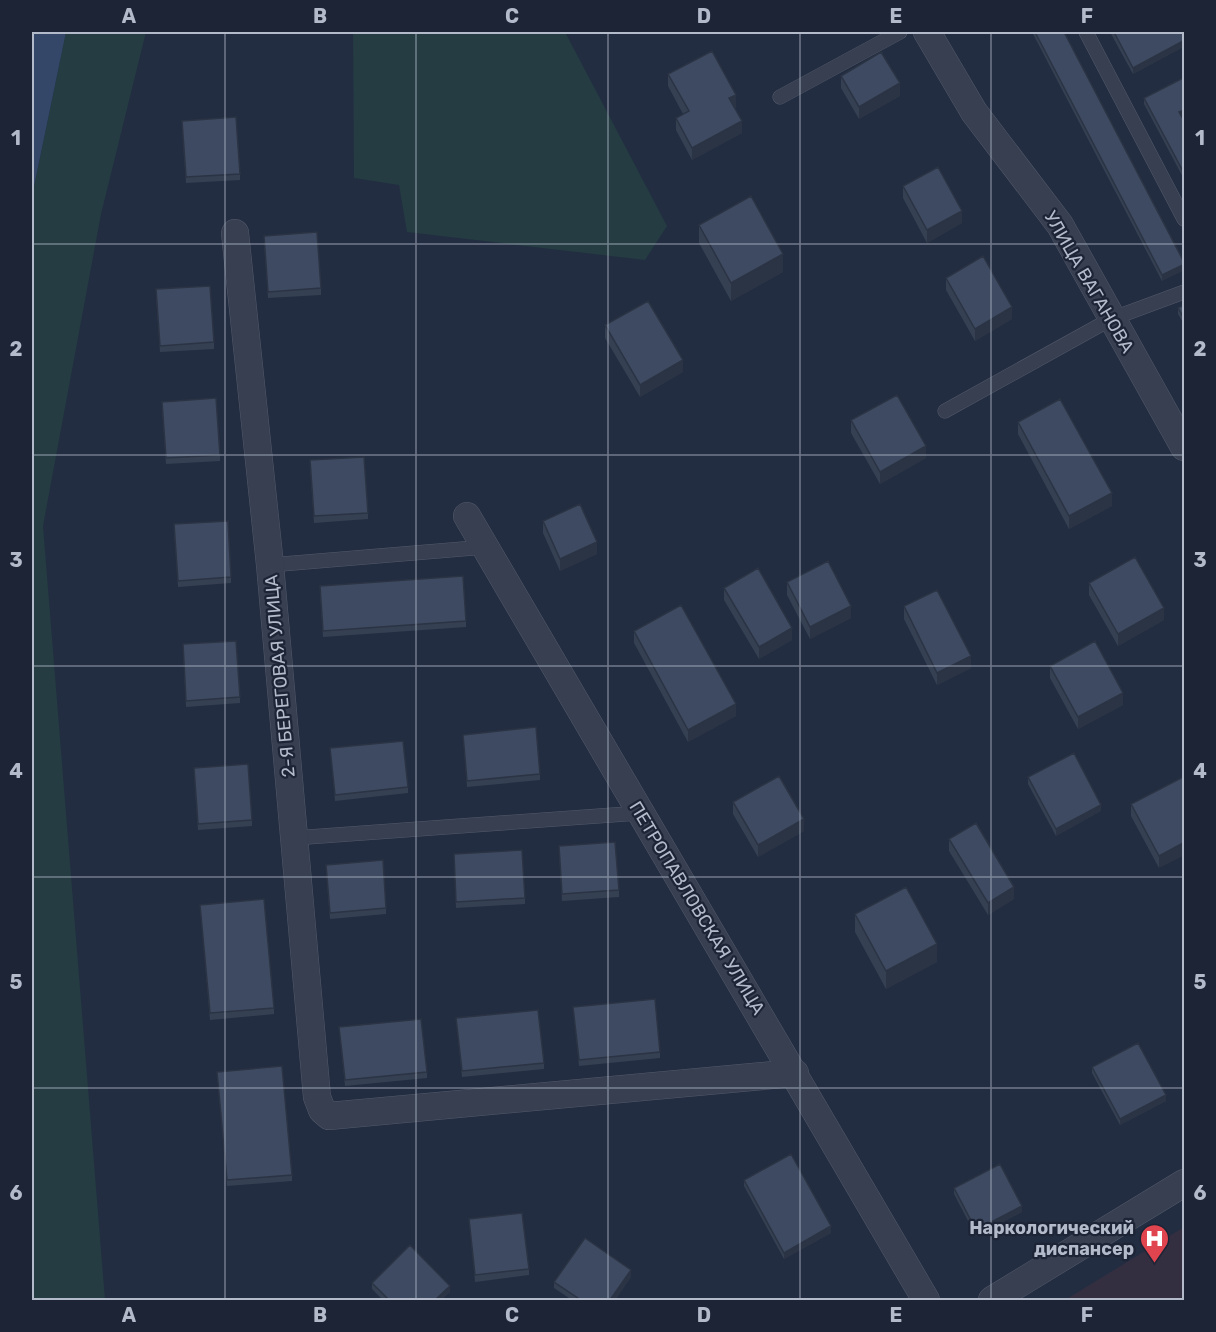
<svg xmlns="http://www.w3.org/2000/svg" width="1216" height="1332" font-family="Rubik,sans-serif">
  <rect width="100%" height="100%" fill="#222d41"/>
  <!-- medical -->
  <path fill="#332f41" d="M1184 1227V1300H1065Z"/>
  <!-- green -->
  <path fill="#243c42" d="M66 32H146L101 214 43 526 105 1300H32V196Z
    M353 32H565L667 226 645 260 407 232 399 185 354 178Z"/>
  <!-- water -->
  <path fill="#344769" d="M32 32H66L32 196Z"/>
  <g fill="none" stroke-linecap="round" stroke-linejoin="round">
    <defs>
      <path id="lane" d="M1086 32 1184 219
        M780 97 900 32
        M945 411 1111 319 1184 292
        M270 565 486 547
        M294 838 640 813"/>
      <path id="street" d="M927 32 974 112 1060 225 1184 447
        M235 233 270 565 317 1097 322 1110 329 1116 795 1073
        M467 516 926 1300
        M992 1300 1184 1183"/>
    </defs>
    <!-- lane casing -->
    <use href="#lane" stroke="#525a6b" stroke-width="15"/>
    <!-- street casing -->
    <use href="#street" stroke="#525a6b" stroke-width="28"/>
    <!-- lane -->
    <use href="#lane" stroke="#373f50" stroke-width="14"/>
    <!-- street -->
    <use href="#street" stroke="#373f50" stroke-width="27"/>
  </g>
  <!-- wall -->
  <path fill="#354053" d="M1032 32H1064L1185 263 1162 281Z
    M1110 32H1185V46L1133 74Z
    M668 74 736 107H735L742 133 692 160 676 130V118L683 114 668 86Z
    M841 76 900 96 859 119 841 88Z
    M1144 98 1185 122V181L1144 104Z
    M182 127 240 174V180L186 183Z
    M903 186 962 223 927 243 903 198Z
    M699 225 783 272 731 301 699 243Z
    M264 242 321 288V295L268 298Z
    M946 278 1012 319 975 341 946 290Z
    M156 296 214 342V349L160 352Z
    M1185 304V326L1178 314V308Z
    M605 325 683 372 640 397 605 338Z
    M162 408 220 455V461L166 464Z
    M851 420 926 458 880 484 851 433Z
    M1018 422 1112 506 1069 529 1018 434Z
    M310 466 368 513V519L314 523Z
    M543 521 597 554 560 571 543 533Z
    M174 530 231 577V583L178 587Z
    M787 582 851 618 810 639 787 595Z
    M1089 583 1164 620 1118 646 1089 595Z
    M724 588 792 640 759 659 724 600Z
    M320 592 466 621V627L323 637Z
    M904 606 971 668 937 685 904 619Z
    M634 631 736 716 688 742 634 643Z
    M183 650 240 697V703L186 707Z
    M1050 666 1123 705 1078 729 1050 678Z
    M463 735 540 774V780L467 787Z
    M330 748 408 787V793L335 801Z
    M194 774 252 820V826L198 830Z
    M1185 776 1159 868 1131 816V804Z
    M1028 777 1101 811 1056 836 1028 784Z
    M733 802 804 831 758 857 733 814Z
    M949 839 1014 899 988 915 949 851Z
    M559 852 619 890V897L562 901Z
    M454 860 525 898V904L456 908Z
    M326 871 386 908V914L330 919Z
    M200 905 274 1008V1014L210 1020Z
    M855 914 937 962 886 989 855 932Z
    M573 1007 660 1052V1058L579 1066Z
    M456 1018 544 1063V1069L462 1077Z
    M339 1027 427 1072V1078L345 1086Z
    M1092 1067 1166 1101 1120 1125 1092 1073Z
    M217 1072 292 1175V1181L227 1186Z
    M744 1180 831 1233 784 1259 744 1186Z
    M954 1188 1022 1212 976 1236 954 1194Z
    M469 1219 529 1269V1275L475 1282Z
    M631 1277 615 1300H572L554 1288V1282Z
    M372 1283 450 1292 441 1300H383L372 1289Z"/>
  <!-- shaded-wall -->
  <path fill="#2b3444" d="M1185 40V46L1133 74V68Z
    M900 83V96L859 119V107Z
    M736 95V107L729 110V98Z
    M1185 110V116L1179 119V112Z
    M742 121V133L692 160V148Z
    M962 211V223L927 243V230Z
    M783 254V272L731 301V283Z
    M1185 264V270L1162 281V275Z
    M1012 307V319L975 341V329Z
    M683 360V372L640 397V385Z
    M926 446V458L880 484V472Z
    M1112 493V506L1069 529V516Z
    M597 542V554L560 571V559Z
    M851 606V618L810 639V627Z
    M1164 608V620L1118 646V634Z
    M792 628V640L759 659V647Z
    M971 656V668L937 685V673Z
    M1123 693V705L1078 729V717Z
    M736 704V716L688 742V730Z
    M1101 805V811L1056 836V829Z
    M804 819V831L758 857V845Z
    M1185 842V855L1159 868V856Z
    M1014 887V899L988 915V903Z
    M937 944V962L886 989V971Z
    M1166 1095V1101L1120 1125V1119Z
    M1022 1206V1212L976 1236V1230Z
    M831 1226V1233L784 1259V1253Z
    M631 1270V1277L615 1300H610Z
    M450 1286V1292L441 1300H435Z"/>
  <!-- building -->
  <path fill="#3e4a61" stroke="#2b3444" stroke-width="1.5" d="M1035 32H1064L1185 264 1162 275Z
    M1114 32H1185V40L1133 68Z
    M712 51 736 95 729 98 742 121 692 148 676 118 689 111 668 74Z
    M881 52 900 83 859 107 841 76Z
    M1185 77V110L1179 112 1185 122V175L1144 98Z
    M236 117 240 174 186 177 182 121Z
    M938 167 962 211 927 230 903 186Z
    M751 196 783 254 731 283 699 225Z
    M317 232 321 288 268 292 264 236Z
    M983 256 1012 307 975 329 946 278Z
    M210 286 214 342 160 346 156 289Z
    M648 301 683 360 640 385 605 325Z
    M1185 304V320L1178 308Z
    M897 395 926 446 880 472 851 420Z
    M216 398 220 455 166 458 162 402Z
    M1060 399 1112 493 1069 516 1018 422Z
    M364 457 368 513 314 516 310 460Z
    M580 504 597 542 560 559 543 521Z
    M228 521 231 577 178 581 174 524Z
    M1135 557 1164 608 1118 634 1089 583Z
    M828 561 851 606 810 627 787 582Z
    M758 568 792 628 759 647 724 588Z
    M463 576 466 621 323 631 320 586Z
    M937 590 971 656 937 673 904 606Z
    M681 605 736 704 688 730 634 631Z
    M236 641 240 697 186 701 183 644Z
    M1095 641 1123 693 1078 717 1050 666Z
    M536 727 540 774 467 781 463 735Z
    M403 741 408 787 335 795 330 748Z
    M1074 753 1101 805 1056 829 1028 777Z
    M248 764 252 820 198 824 194 768Z
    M779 776 804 819 758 845 733 802Z
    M1185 776V842L1159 856 1131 804Z
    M976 823 1014 887 988 903 949 839Z
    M615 842 619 890 562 894 559 846Z
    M522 850 525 898 456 902 454 854Z
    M383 860 386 908 330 913 326 865Z
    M906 887 937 944 886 971 855 914Z
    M264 899 274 1008 210 1013 200 905Z
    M655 999 660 1052 579 1060 573 1007Z
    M538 1010 544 1063 462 1071 456 1018Z
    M421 1019 427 1072 345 1080 339 1027Z
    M1138 1043 1166 1095 1120 1119 1092 1067Z
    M282 1066 292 1175 227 1180 217 1072Z
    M791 1154 831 1226 784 1253 744 1180Z
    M1000 1164 1022 1206 976 1230 954 1188Z
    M522 1213 529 1269 475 1275 469 1219Z
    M585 1238 631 1270 610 1300H581L554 1282Z
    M410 1245 450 1286 435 1300H389L372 1283Z"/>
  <!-- grid -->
  <path fill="none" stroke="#b3bbcb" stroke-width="1.5" stroke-opacity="0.55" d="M225 32V1300M416 32V1300M608 32V1300M800 32V1300M991 32V1300M32 244H1184M32 455H1184M32 666H1184M32 877H1184M32 1088H1184"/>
  <!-- icons -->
  <defs>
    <symbol id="hospital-pin" viewBox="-11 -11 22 30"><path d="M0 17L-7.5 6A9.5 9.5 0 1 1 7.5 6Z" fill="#e0444e" stroke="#1c2435"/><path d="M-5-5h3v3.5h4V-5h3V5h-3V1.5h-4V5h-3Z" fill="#fff"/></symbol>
  </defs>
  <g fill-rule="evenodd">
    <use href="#hospital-pin" x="1138" y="1222" width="33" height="45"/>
  </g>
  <g text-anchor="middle" stroke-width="4.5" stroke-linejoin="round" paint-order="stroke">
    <!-- street labels -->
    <g font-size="18" fill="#b3bbcb" stroke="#1c2435">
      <text transform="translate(1089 282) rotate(60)" y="6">УЛИЦА ВАГАНОВА</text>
      <text transform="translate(280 676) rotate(-95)" y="6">2-Я БЕРЕГОВАЯ УЛИЦА</text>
      <text transform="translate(697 908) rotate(59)" y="6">ПЕТРОПАВЛОВСКАЯ УЛИЦА</text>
    </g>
    <!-- poi labels -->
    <g font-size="18" font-weight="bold" fill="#b3bbcb" stroke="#1c2435" text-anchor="end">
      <text x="1134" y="1234">Наркологический<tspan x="1134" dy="21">диспансер</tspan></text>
    </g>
  </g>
  <!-- border -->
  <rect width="1216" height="1332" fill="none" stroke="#1c2435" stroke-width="66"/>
  <rect x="33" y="33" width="1150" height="1266" fill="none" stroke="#b3bbcb" stroke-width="2"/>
  <g font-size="20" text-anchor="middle" font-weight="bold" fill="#b3bbcb">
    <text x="129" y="23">A</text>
    <text x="320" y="23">B</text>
    <text x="512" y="23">C</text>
    <text x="704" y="23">D</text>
    <text x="896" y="23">E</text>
    <text x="1087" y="23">F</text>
    <text x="16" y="145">1</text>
    <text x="1200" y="145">1</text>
    <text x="16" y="356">2</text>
    <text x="1200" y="356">2</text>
    <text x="16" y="567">3</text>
    <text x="1200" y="567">3</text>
    <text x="16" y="778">4</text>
    <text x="1200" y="778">4</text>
    <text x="16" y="989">5</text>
    <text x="1200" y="989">5</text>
    <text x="16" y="1200">6</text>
    <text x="1200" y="1200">6</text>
    <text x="129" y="1322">A</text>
    <text x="320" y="1322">B</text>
    <text x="512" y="1322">C</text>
    <text x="704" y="1322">D</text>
    <text x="896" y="1322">E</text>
    <text x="1087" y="1322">F</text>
  </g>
</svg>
